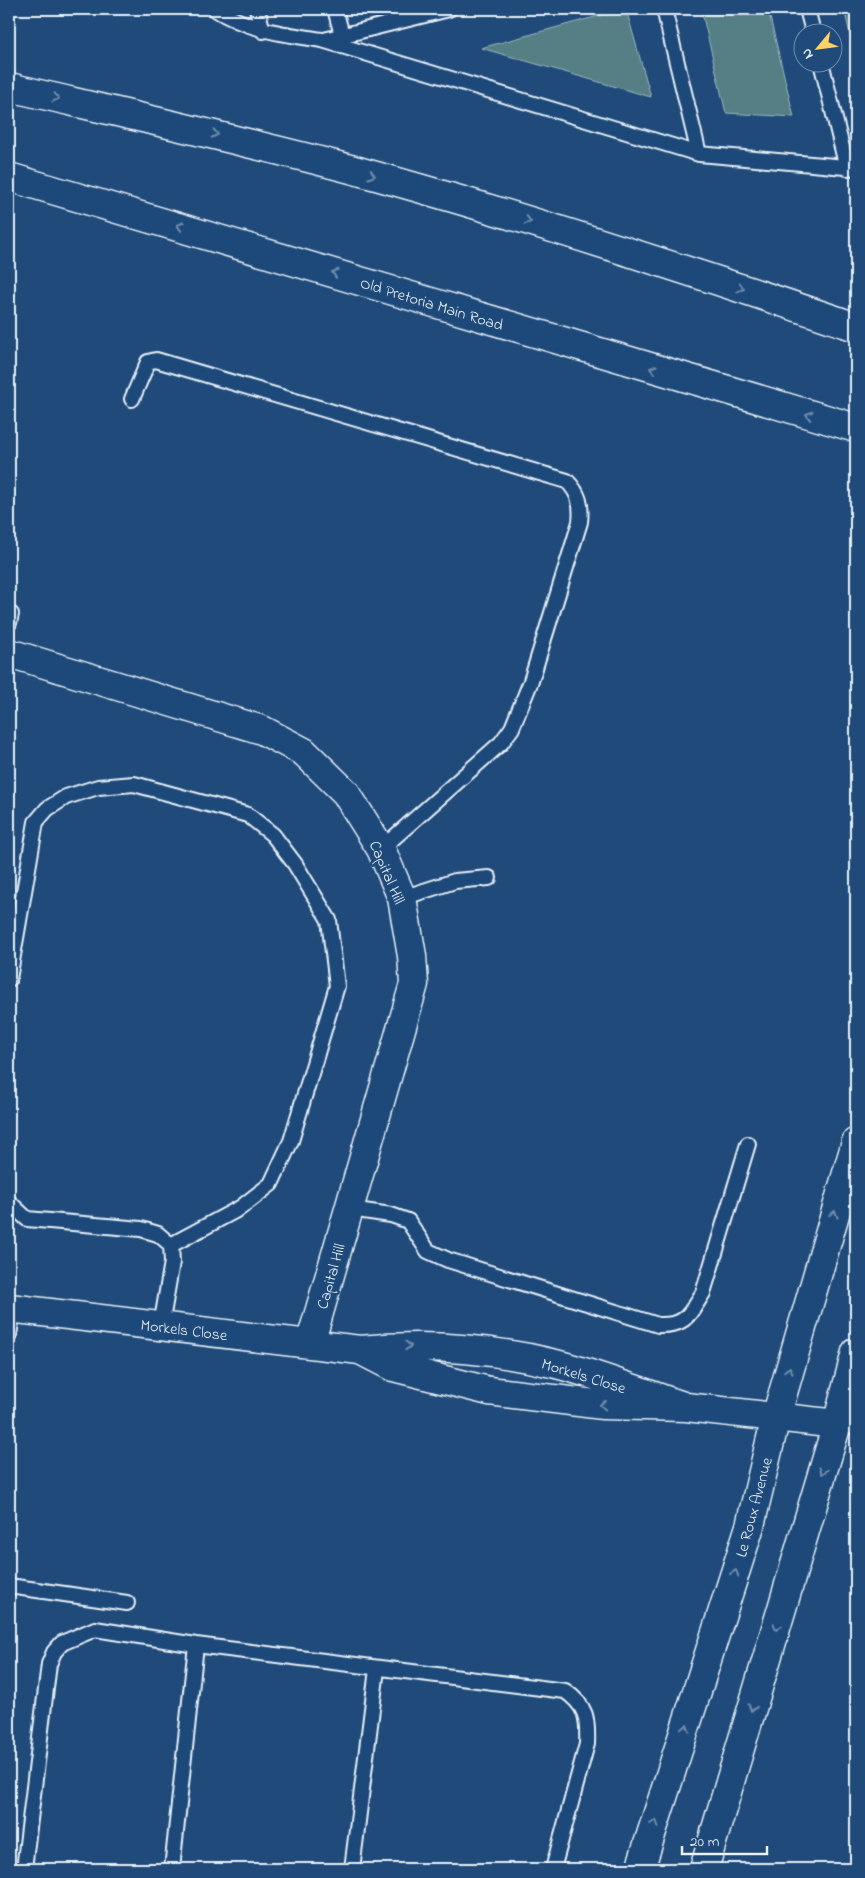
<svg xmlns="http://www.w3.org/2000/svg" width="865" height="1878" font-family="'Indie Flower',sans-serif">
  <rect width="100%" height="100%" fill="#1f4a7a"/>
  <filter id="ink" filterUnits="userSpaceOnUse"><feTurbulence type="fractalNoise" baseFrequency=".02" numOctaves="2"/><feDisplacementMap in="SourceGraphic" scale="10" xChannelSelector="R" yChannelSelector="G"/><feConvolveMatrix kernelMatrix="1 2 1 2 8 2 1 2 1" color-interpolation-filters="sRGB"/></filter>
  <g filter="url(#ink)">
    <!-- green -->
    <path fill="#557e85" stroke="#9eb8be" d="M626 9 651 97 481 48 624 9Z
      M701 9H768L794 117 726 113Z
      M844 9H856V59Z"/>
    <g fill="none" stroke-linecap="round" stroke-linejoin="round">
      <defs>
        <path id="lane" d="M215 9C248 30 284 34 322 40L699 154 856 168
          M257 9 263 31
          M335 9 342 35
          M664 9 699 154
          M807 9 813 32
          M324 40 449 9
          M821 62 847 168
          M132 399 148 362 156 360 567 481C579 493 582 505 580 522L531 681 512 728 501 743 381 849
          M9 623 11 614
          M402 898 455 881 489 878
          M9 979 36 822 47 809 66 797 98 787 134 784 248 815 273 835 295 864 329 920 337 986 291 1141 271 1184 240 1208 171 1245
          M9 1202 27 1219 141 1229 158 1234 171 1245 172 1262 161 1326
          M350 1209 391 1215 408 1221 428 1251 448 1260 658 1325C686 1326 689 1315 703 1293L748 1144
          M9 1335 13 1309
          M837 1424 856 1427
          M9 1586 127 1603
          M24 1869 49 1664 54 1652 62 1643 95 1629 196 1645
          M172 1869 196 1645 565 1691C587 1706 588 1719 587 1744L553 1869
          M352 1869 377 1669"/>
        <path id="street" d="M9 653 262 730 304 752 346 793 381 849 402 898 412 956 414 984 310 1344
          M9 1308 360 1350C425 1343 493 1349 556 1364 600 1375 643 1393 686 1407
          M360 1350 393 1367 489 1391 603 1405 686 1407 837 1424"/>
        <path id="secondary" d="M9 87C125 114 242 140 358 171 526 217 691 271 856 327
          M9 177C292 259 573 346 856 428
          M640 1869 750 1526 776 1417 856 1142
          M704 1869 837 1424 856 1352"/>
      </defs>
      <!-- lane casing -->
      <use href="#lane" stroke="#e8f1f8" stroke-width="18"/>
      <!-- street casing -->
      <use href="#street" stroke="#e8f1f8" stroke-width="31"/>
      <!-- secondary casing -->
      <use href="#secondary" stroke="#e8f1f8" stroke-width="31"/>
      <!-- lane -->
      <use href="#lane" stroke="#1f4a7a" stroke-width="14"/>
      <!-- street -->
      <use href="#street" stroke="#1f4a7a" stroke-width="28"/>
      <!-- secondary -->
      <use href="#secondary" stroke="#1f4a7a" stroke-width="28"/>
    </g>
    <!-- one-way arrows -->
    <defs><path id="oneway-chevron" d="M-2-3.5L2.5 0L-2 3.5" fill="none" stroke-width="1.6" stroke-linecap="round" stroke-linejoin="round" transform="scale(1.25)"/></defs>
    <g stroke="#6f8dac">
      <use href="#oneway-chevron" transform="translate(56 98) rotate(13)"/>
      <use href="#oneway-chevron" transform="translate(215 134) rotate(13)"/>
      <use href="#oneway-chevron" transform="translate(372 175) rotate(16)"/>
      <use href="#oneway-chevron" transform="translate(528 221) rotate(17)"/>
      <use href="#oneway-chevron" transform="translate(180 226) rotate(-164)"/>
      <use href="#oneway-chevron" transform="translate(335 273) rotate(-163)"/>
      <use href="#oneway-chevron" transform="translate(741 288) rotate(19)"/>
      <use href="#oneway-chevron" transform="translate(653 369) rotate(-164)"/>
      <use href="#oneway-chevron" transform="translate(809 415) rotate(-164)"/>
      <use href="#oneway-chevron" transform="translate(834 1214) rotate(-74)"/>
      <use href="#oneway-chevron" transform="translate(408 1346) rotate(2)"/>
      <use href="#oneway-chevron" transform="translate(789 1370) rotate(-74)"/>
      <use href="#oneway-chevron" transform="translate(603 1405) rotate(-176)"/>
      <use href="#oneway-chevron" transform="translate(823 1471) rotate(107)"/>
      <use href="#oneway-chevron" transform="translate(735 1573) rotate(-73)"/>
      <use href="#oneway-chevron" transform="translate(777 1627) rotate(107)"/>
      <use href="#oneway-chevron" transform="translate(752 1708) rotate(107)"/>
      <use href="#oneway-chevron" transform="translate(686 1728) rotate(-72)"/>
      <use href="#oneway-chevron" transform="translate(655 1823) rotate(-72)"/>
    </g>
  </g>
  <g text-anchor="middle" stroke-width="5" stroke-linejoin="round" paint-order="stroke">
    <!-- street labels -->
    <g font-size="16" fill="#e8f1f8" stroke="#1f4a7a">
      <text transform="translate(432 303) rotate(17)" y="6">Old Pretoria Main Road</text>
      <text transform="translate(388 872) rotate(67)" y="6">Capital Hill</text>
      <text transform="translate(330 1276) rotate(-74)" y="6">Capital Hill</text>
      <text transform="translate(184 1329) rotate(7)" y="6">Morkels Close</text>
      <text transform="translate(584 1375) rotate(17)" y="6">Morkels Close</text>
      <text transform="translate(753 1507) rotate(-75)" y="6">Le Roux Avenue</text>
    </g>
  </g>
  <!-- margin -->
  <rect width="865" height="1878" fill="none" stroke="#1f4a7a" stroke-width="30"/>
  <rect x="15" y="15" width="835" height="1848" fill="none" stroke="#e8f1f8" stroke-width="2" filter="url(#ink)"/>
  <!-- north arrow -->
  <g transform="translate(818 48) rotate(241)"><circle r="24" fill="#1f4a7a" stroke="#6f8dac"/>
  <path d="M0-4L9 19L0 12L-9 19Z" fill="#ffd166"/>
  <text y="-8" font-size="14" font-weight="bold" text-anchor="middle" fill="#e8f1f8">N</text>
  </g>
  <!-- scale -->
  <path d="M682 1846v8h85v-8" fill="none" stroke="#e8f1f8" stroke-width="2.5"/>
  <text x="690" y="1846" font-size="15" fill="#e8f1f8" stroke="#1f4a7a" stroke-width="4" paint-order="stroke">20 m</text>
</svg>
